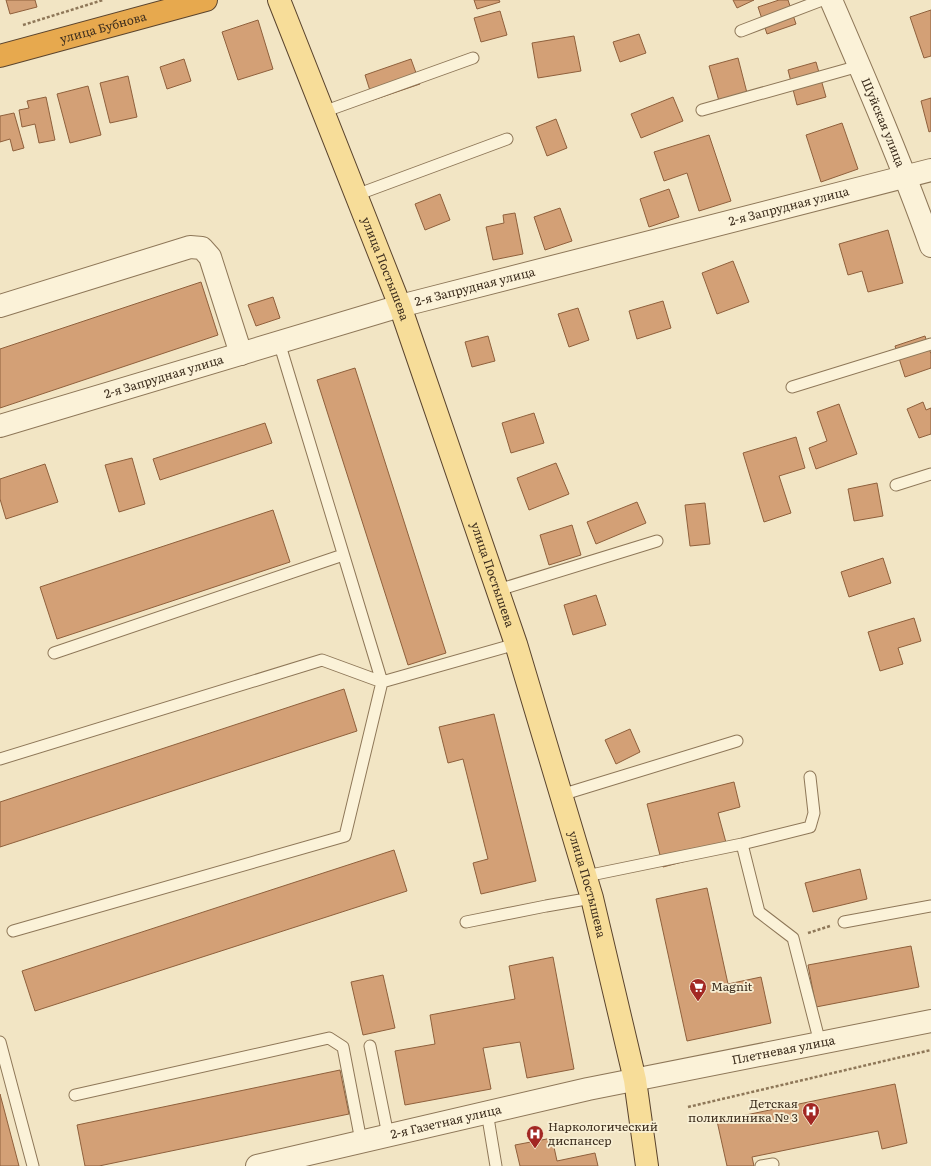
<svg xmlns="http://www.w3.org/2000/svg" width="931" height="1166" font-family="Literata,serif">
  <rect width="100%" height="100%" fill="#f2e5c4"/>
  <!-- building -->
  <path fill="#d3a076" stroke="#8f603c" d="M6 0H35L37 7 10 14Z
    M474 0H499L500 2 477 9Z
    M733 0H754L737 8Z
    M779 0H788L796 24 767 34 758 7Z
    M931 10V56L924 58 910 17Z
    M500 11 507 35 481 42 474 18Z
    M258 20 273 69 238 80 222 32Z
    M639 34 646 53 620 62 613 42Z
    M574 36 581 71 538 78 532 43Z
    M738 58 747 93 719 101 709 66Z
    M184 59 191 81 167 89 160 67Z
    M411 59 420 84 373 100 365 75Z
    M816 62 826 97 797 105 788 70Z
    M128 76 137 117 110 123 100 83Z
    M88 86 101 135 70 143 57 94Z
    M46 97 55 140 39 143 35 124 22 127 19 110 29 108 27 101Z
    M673 97 683 121 641 138 631 114Z
    M931 98V131L929 132 921 101Z
    M14 113 24 148 13 151 10 139 0 142V116Z
    M556 119 567 148 547 156 536 127Z
    M842 123 858 169 821 182 806 135Z
    M709 135 731 201 699 211 687 173 664 181 654 152Z
    M669 189 679 217 649 227 640 199Z
    M440 194 450 220 425 230 415 204Z
    M560 208 572 241 545 250 534 217Z
    M515 213 523 254 493 260 486 227 504 223 503 215Z
    M888 230 903 283 868 292 862 271 848 275 839 244Z
    M733 261 749 302 717 314 702 273Z
    M201 282 218 335 0 408V349Z
    M273 297 280 318 256 326 248 305Z
    M663 301 671 328 637 339 629 311Z
    M578 308 589 340 569 347 558 314Z
    M488 336 495 361 472 367 465 342Z
    M925 336 931 354V368L905 377 895 346Z
    M355 368 446 653 408 665 317 380Z
    M923 402 926 410 931 408V434L919 438 907 409Z
    M839 404 857 454 816 469 809 448 827 441 817 412Z
    M534 413 544 443 511 453 502 423Z
    M265 423 272 443 160 480 153 459Z
    M796 437 805 468 779 476 791 513 764 522 743 453Z
    M132 458 145 504 119 512 105 465Z
    M556 463 569 494 529 510 517 478Z
    M45 464 58 502 6 519 0 499V479Z
    M877 483 883 516 854 521 848 489Z
    M637 502 646 523 596 544 587 522Z
    M705 503 710 544 690 546 685 505Z
    M273 510 290 562 57 639 40 587Z
    M572 525 581 555 549 565 540 535Z
    M883 558 891 583 849 597 841 572Z
    M596 595 606 625 573 635 564 605Z
    M914 618 921 641 898 648 903 664 880 671 868 632Z
    M344 689 357 731 0 847V802Z
    M494 714 536 881 481 894 473 863 488 859 463 759 448 763 439 727Z
    M630 729 640 752 616 764 605 740Z
    M734 782 740 807 718 813 728 850 663 867 647 804Z
    M394 850 407 891 35 1011 22 971Z
    M860 869 867 899 813 912 805 883Z
    M707 888 728 984 761 977 771 1023 687 1041 656 899Z
    M911 946 919 987 816 1007 808 965Z
    M553 957 574 1069 527 1078 520 1042 483 1048 491 1089 405 1105 395 1051 435 1044 430 1015 515 999 509 966Z
    M383 975 395 1028 363 1035 351 982Z
    M340 1070 349 1114 99 1166H85L77 1125Z
    M895 1084 907 1143 882 1149 878 1131 752 1157 754 1166H727L717 1121Z
    M0 1094 19 1166H0Z
    M552 1138 557 1161 595 1153 598 1166H520L515 1145Z"/>
  <g fill="none" stroke-linecap="round" stroke-linejoin="round">
    <defs>
      <path id="lane" d="M741 31 822 0
        M702 110 859 66
        M323 112 473 58
        M356 195 507 139
        M792 387 931 344
        M896 485 931 474
        M498 590 657 541
        M54 653 343 555
        M0 759 322 660 382 682 516 644
        M561 795 737 741
        M742 844 759 912 793 938 820 1043
        M586 876 742 844 810 827 814 813 810 777
        M466 922 546 906 592 898
        M844 922 931 906
        M13 931 345 836 382 682 279 342
        M0 1042 33 1166
        M370 1046 388 1135
        M75 1095 329 1038 343 1047 361 1141
        M487 1112 496 1166
        M761 1166 773 1164"/>
      <g id="street">
        <path id="s1" d="M831 0C866 81 901 162 931 246"/>
        <path d="M0 306 190 247 202 248 210 257 241 354"/>
        <path id="s2" d="M0 426 400 306 931 170"/>
        <path id="s3" d="M257 1166 588 1089 931 1021"/>
      </g>
      <g id="primary">
        <path id="s4" d="M279 0 400 306 516 644 592 898 635 1080 647 1166"/>
      </g>
      <g id="highway">
        <path id="s5" d="M0 56 206 0"/>
      </g>
    </defs>
    <!-- lane casing -->
    <use href="#lane" stroke="#8e7758" stroke-width="13"/>
    <!-- street casing -->
    <use href="#street" stroke="#8e7758" stroke-width="24"/>
    <!-- primary casing -->
    <use href="#primary" stroke="#5b442d" stroke-width="24"/>
    <!-- highway casing -->
    <use href="#highway" stroke="#5b442d" stroke-width="24"/>
    <!-- path -->
    <path stroke="#8e7758" stroke-width="2.5" stroke-dasharray="3 2" stroke-linecap="butt" d="M23 25 103 0
      M808 933 830 926
      M688 1107 931 1050"/>
    <!-- lane -->
    <use href="#lane" stroke="#fbf2d8" stroke-width="11"/>
    <!-- street -->
    <use href="#street" stroke="#fbf2d8" stroke-width="22"/>
    <!-- primary -->
    <use href="#primary" stroke="#f7dd99" stroke-width="22"/>
    <!-- highway -->
    <use href="#highway" stroke="#e7a94e" stroke-width="22"/>
  </g>
  <!-- icons -->
  <defs>
    <symbol id="supermarket-pin" viewBox="-11 -11 22 30"><path d="M0 17L-7.5 6A9.5 9.5 0 1 1 7.5 6Z" fill="#a22723" stroke="#f8efd4"/><path d="M-6-5.5h2.5l.6 2H6L4.5 2H-2.5L-4.4-4H-6ZM-1.5 3.2a1.3 1.3 0 1 0 .1 0ZM3 3.2a1.3 1.3 0 1 0 .1 0Z" fill="#fff"/></symbol>
    <symbol id="hospital-pin" viewBox="-11 -11 22 30"><path d="M0 17L-7.5 6A9.5 9.5 0 1 1 7.5 6Z" fill="#a22723" stroke="#f8efd4"/><path d="M-5-5h3v3.5h4V-5h3V5h-3V1.5h-4V5h-3Z" fill="#fff"/></symbol>
  </defs>
  <g fill-rule="evenodd">
    <use href="#supermarket-pin" x="688" y="977" width="20" height="27"/>
    <use href="#hospital-pin" x="801" y="1101" width="20" height="27"/>
    <use href="#hospital-pin" x="525" y="1124" width="20" height="27"/>
  </g>
  <g text-anchor="middle" stroke-width="3.5" stroke-linejoin="round" paint-order="stroke">
    <!-- street labels -->
    <g font-size="12" fill="#3d2e1e" stroke="#f8efd4">
      <text dy="4" stroke="none"><textPath href="#s5" startOffset="107">улица Бубнова</textPath></text>
      <text dy="4" stroke="none"><textPath href="#s1" startOffset="133">Шуйская улица</textPath></text>
      <text dy="4" stroke="none"><textPath href="#s2" startOffset="819">2-я Запрудная улица</textPath></text>
      <text dy="4" stroke="none"><textPath href="#s4" startOffset="289">улица Постышева</textPath></text>
      <text dy="4" stroke="none"><textPath href="#s2" startOffset="495">2-я Запрудная улица</textPath></text>
      <text dy="4" stroke="none"><textPath href="#s2" startOffset="171">2-я Запрудная улица</textPath></text>
      <text dy="4" stroke="none"><textPath href="#s4" startOffset="613">улица Постышева</textPath></text>
      <text dy="4" stroke="none"><textPath href="#s4" startOffset="937">улица Постышева</textPath></text>
      <text dy="4" stroke="none"><textPath href="#s3" startOffset="539">Плетневая улица</textPath></text>
      <text dy="4" stroke="none"><textPath href="#s3" startOffset="194">2-я Газетная улица</textPath></text>
    </g>
    <!-- poi labels -->
    <g font-size="12" fill="#3d2e1e" stroke="#f8efd4" text-anchor="start">
      <text x="711" y="991">Magnit</text>
      <text x="798" y="1108" text-anchor="end">Детская<tspan x="798" dy="14">поликлиника № 3</tspan></text>
      <text x="548" y="1131">Наркологический<tspan x="548" dy="14">диспансер</tspan></text>
    </g>
  </g>
</svg>
